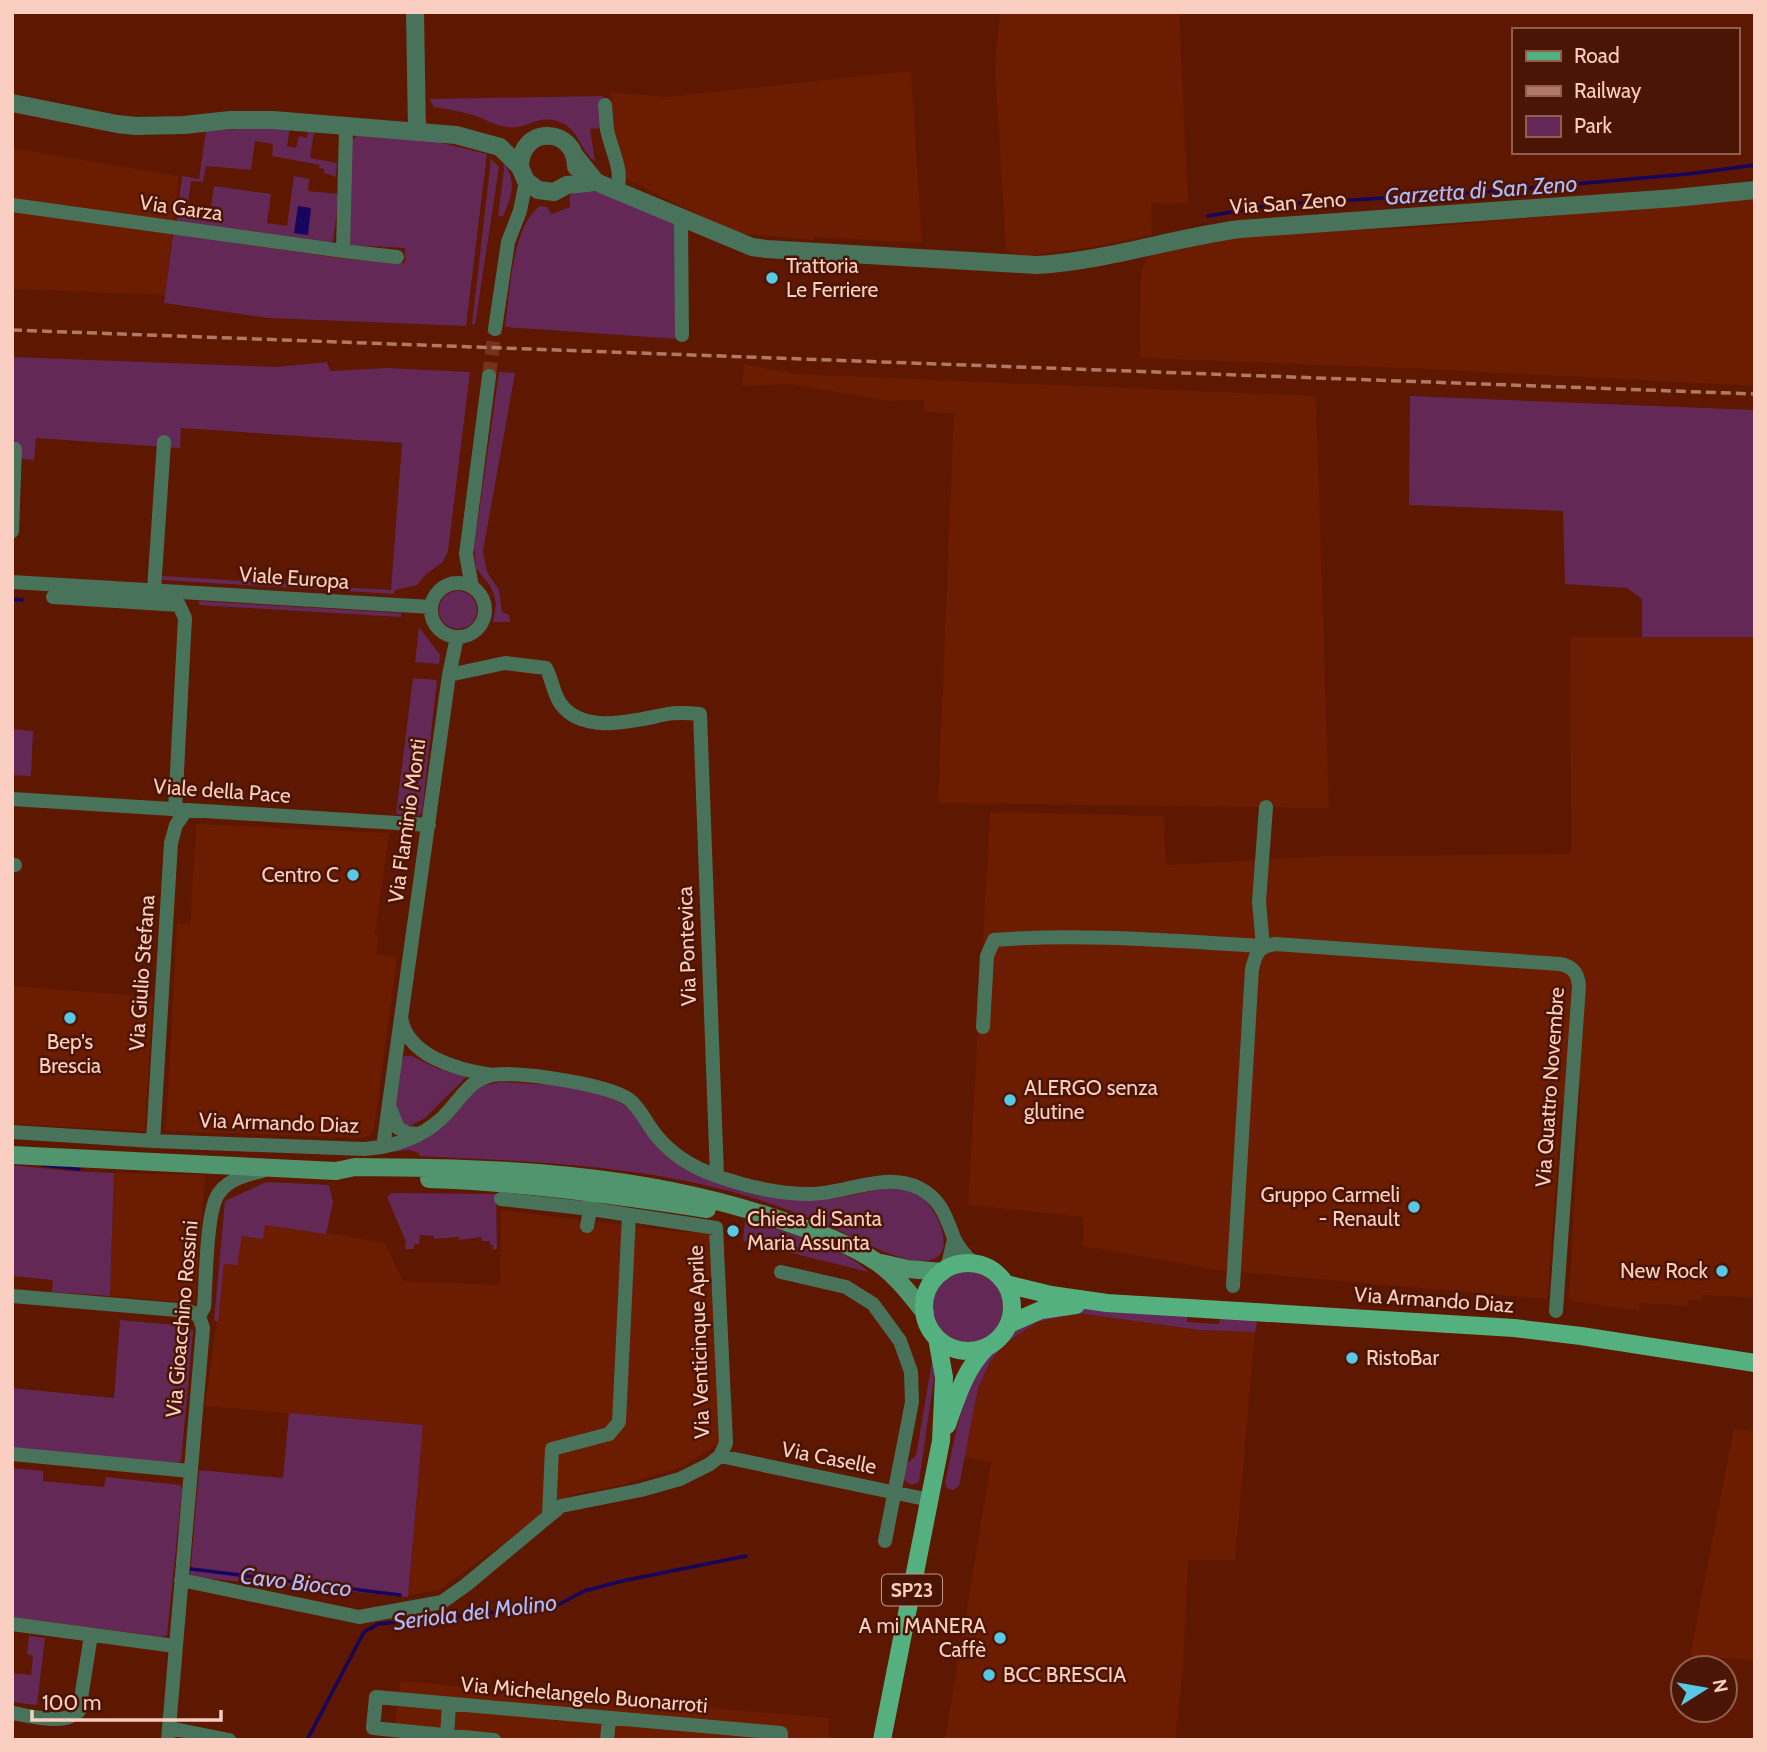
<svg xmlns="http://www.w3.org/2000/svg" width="1767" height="1752" font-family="Cabin,sans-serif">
  <rect width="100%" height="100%" fill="#5e1700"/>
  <!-- built -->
  <path fill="#6b1c01" d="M1000 12H1179L1188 203 1151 204 1152 235 1094 247 1026 256 1006 251 995 67Z
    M911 71 922 243 814 237 813 240 737 233 625 179 614 128 611 92 666 97Z
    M12 148 179 176 165 295 12 289Z
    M1755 198V386L1426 369 1140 358 1141 271 1147 257 1201 243 1268 234 1427 227Z
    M744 364 795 374 1316 396 1329 808 938 803 954 413 925 412 924 400 889 401 790 384 742 386Z
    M1570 637H1755V1298L1702 1295 1701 1301 1688 1300V1306L1640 1303 1639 1311 1571 1301 1569 1297 1581 1086 1561 1104 1548 1296 1545 1299 1217 1270 1083 1246V1217L968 1205 990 812 1164 816 1166 865 1331 856 1571 854Z
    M196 824 389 833 375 934 379 935 376 954 397 957 374 1129 368 1136 359 1138 166 1131 177 923 190 924Z
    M12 986 153 997 145 1131 12 1124Z
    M114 1173 205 1175 195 1303 110 1296Z
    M501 1210 679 1232 715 1233 721 1442 682 1467 622 1485 570 1495 439 1590 408 1595 423 1425 205 1406 231 1215 385 1243 403 1281 500 1285Z
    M1078 1313 1199 1330 1255 1332 1235 1560H1188L1183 1669 1175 1740H945L991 1462 964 1457 978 1388 990 1362 1003 1345 1037 1322Z
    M1734 1428 1755 1432V1660L1690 1656Z
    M400 1681 829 1718V1740H394Z"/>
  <!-- green -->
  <path fill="#642856" d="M603 96V128L590 129 595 161C581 152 580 133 564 124 538 111 528 131 507 127 497 126 486 120 476 116 463 112 448 109 434 107L429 99Z
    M273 127H290L287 146 296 148 299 136 307 138 308 131 314 132 310 158 337 163 336 177 324 173V169L319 168 320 165 272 156 273 144 255 141 251 170 206 166 203 182 191 181 188 203 191 204 190 213 216 217 218 207 211 206 214 186 271 194 267 223 287 226 294 176 309 179 308 191 339 194 333 241 329 244 176 226 182 176 199 179 206 131Z
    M359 134 409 135 487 154 466 326 269 318 164 303 173 234 345 259 405 263V248L348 245 352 140Z
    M491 159 499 167 475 325 472 324Z
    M503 163C518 180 511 198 503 216H498L504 169Z
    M581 189 605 194 677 223 679 339 505 327C510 294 511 227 540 206L547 207 552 214 570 207V195Z
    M12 357 277 367 327 362 330 371 386 368 470 372 448 551 443 562 425 575 417 585 395 590 394 594 163 580 161 576 391 590 402 443 181 428 180 448 36 438 34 460 12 458Z
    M499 372 515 373 483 551 487 572 499 590 502 612 509 615 510 622H493L496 604 494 595 490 586 476 568 474 547Z
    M1410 396 1755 410V637H1642V599L1627 588 1565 584 1563 511 1409 505Z
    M439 610a19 19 0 1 1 38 0a19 19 0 1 1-38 0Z
    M199 601 401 613V617L199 605Z
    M419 627 440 655 439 664 415 662Z
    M413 678 437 680 422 812 418 816 396 814Z
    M12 729 33 731 31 776 12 775Z
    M405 1056H412L436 1068 466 1077 425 1118 406 1128 395 1111 402 1058Z
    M500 1082 554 1085 602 1093 629 1108 667 1155 800 1199C818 1201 835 1199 853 1195 871 1192 892 1184 910 1190 935 1198 964 1260 924 1261 896 1261 865 1242 840 1231 802 1215 765 1200 725 1190 626 1164 521 1161 419 1156V1153L409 1150 393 1152 476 1087Z
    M12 1165 69 1171 114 1173 110 1296 52 1292 53 1280 12 1276Z
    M266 1182 329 1185 333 1202 326 1234 265 1225 263 1239 242 1236 237 1265 224 1264 218 1322 214 1321 225 1201Z
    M392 1193 496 1194 497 1249 493 1250V1245H490V1241H482L481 1237 459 1240V1237L434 1239V1236L420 1235 419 1244H414V1249H405L406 1242 387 1197Z
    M745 1220C781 1230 842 1246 869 1272L743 1241Z
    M933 1307a35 35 0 1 1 70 0a35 35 0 1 1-70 0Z
    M1090 1308 1188 1314 1187 1322 1218 1324 1222 1316 1253 1318 1257 1323 1255 1332 1199 1330 1078 1313 1037 1322 1003 1345 990 1362 978 1388 959 1486 953 1490 948 1489 945 1483 957 1427 969 1388 986 1356 1004 1343 1024 1322 1074 1309Z
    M120 1320 188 1326 193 1331 181 1461 177 1463 12 1449V1388L114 1398Z
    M932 1361 935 1371 919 1482 911 1485 903 1479 904 1465 916 1456Z
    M289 1413 423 1425 408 1597 190 1577 199 1470 283 1478Z
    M12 1468 43 1471V1481L104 1487 106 1477 180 1485 182 1489 167 1635 162 1637 12 1617Z
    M29 1636 45 1638 37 1705 12 1702V1673L31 1675 33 1656 27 1654Z"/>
  <!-- water -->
  <path fill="#16055c" d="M298 206 311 208 308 235 294 233Z"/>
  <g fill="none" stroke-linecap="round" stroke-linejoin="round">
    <!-- stream -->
    <path stroke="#16055c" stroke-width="3.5" d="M1208 216 1272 205 1497 191 1688 174 1755 165
      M12 599 22 600
      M43 1165 79 1169
      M191 1569 400 1595
      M307 1740 364 1632 378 1624 556 1606 584 1591 622 1581 746 1556"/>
    <!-- minor-tunnel -->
    <path stroke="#75321d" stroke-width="14" stroke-dasharray="14 7" stroke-linecap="butt" d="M489 376 495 329"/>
    <!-- minor -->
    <path stroke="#48735a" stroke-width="14" d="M605 105C606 113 606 121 607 129 610 148 625 172 616 191
      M12 205 343 251 346 128
      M681 218 682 335
      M343 251 397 257
      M495 329 508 242 520 211 526 181
      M12 531 15 449
      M12 582 431 607
      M431 610a27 27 0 1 1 54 0a27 27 0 1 1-54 0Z
      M472 587 466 554 489 376
      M154 590 164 442
      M53 597 179 605 185 618 175 810
      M449 675 505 663 546 668C552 679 553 692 560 703 583 736 636 720 667 714 678 712 689 713 700 714L717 1176
      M12 799 429 825
      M12 865H15
      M401 1017C406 1056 458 1070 492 1075
      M983 1027 987 956 994 940C1083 933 1174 941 1263 946L1259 902 1266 807
      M390 1108 398 1128 407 1133 419 1134
      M12 1132 153 1141 364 1149C392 1147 420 1138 441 1119 463 1099 468 1075 503 1074 529 1074 611 1084 631 1101 641 1110 647 1124 656 1135 671 1154 694 1168 717 1176 745 1186 780 1194 810 1194 845 1194 885 1171 919 1188 941 1199 946 1217 954 1238 958 1247 966 1256 973 1263
      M153 1141 171 843 176 825 186 811
      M383 1147 449 675 457 637
      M587 1226 592 1200
      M947 1269 954 1239
      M781 1272 846 1287 873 1304 900 1341 911 1372 912 1402 885 1541
      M1233 1286 1252 969C1256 953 1258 947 1275 944L1560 964C1572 966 1578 973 1579 986L1556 1311
      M12 1296 189 1311 199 1316
      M12 1454 190 1471
      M720 1456 930 1500
      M549 1515 552 1449 609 1434 619 1422 629 1215
      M181 1580 359 1617 442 1602 466 1585 561 1506 641 1490 680 1479 710 1464 720 1456 726 1443 716 1228 591 1209 501 1199
      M12 1624 175 1646
      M12 1713C32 1716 64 1726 79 1711L91 1635
      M169 1728 229 1740
      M447 1736 449 1705
      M168 1740 203 1328 199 1316 204 1307C206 1283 206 1209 219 1193 229 1179 246 1175 262 1171
      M494 1740 373 1728 376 1697 781 1733V1740
      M607 1740 609 1718"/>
    <!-- tertiary -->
    <path stroke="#48735a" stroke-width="18" d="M415 12 417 132
      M12 103 117 124 136 126 184 125 230 120H273L456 135 500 147 520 167 526 181 538 190 554 192 567 185 596 182
      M575 156 596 182 752 247 766 249 1037 265C1106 261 1172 238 1240 229L1675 198 1755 190
      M520 167C520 125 576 126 576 167"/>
    <!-- secondary -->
    <path stroke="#50956e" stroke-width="18" d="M12 1155 336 1171 355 1167C503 1168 644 1172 786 1222 816 1232 851 1244 878 1263 897 1277 911 1295 925 1313
      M429 1179C522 1182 614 1195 707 1209
      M881 1263 908 1269 942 1272"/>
    <!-- primary -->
    <path stroke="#54b07e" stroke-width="18" d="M924 1307a44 44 0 1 1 88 0a44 44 0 1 1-88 0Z
      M1006 1284 1051 1295 1107 1303 1514 1328 1581 1336 1755 1363
      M1009 1324 1041 1310 1076 1305
      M947 1425C957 1397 965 1369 986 1348
      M882 1740 941 1441 944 1377 937 1338"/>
    <!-- rail -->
    <path stroke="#b17866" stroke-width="3.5" stroke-dasharray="10 5" stroke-linecap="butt" d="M12 330 1755 394"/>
  </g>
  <!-- markers -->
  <g fill="#59c8e5" stroke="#4b1505" stroke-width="2.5">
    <circle cx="772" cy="278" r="7"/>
    <circle cx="353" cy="875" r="7"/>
    <circle cx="70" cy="1018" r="7"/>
    <circle cx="1010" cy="1100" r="7"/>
    <circle cx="1414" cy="1207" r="7"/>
    <circle cx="733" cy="1231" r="7"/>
    <circle cx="1722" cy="1271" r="7"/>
    <circle cx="1352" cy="1358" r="7"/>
    <circle cx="1000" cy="1638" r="7"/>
    <circle cx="989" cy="1675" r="7"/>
  </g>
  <g text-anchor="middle" stroke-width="5" stroke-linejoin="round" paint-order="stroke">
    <!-- shield labels -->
    <rect fill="#4b1505" stroke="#c69689" stroke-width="2" x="882" y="1574.5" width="60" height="31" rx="5"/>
    <g font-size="19" font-weight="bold" fill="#facec1">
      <text x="912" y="1597">SP23</text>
    </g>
    <!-- street labels -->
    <g font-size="21" fill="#facec1" stroke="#4b1505">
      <text transform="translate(1288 203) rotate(-4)" y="7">Via San Zeno</text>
      <text transform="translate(181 208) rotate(8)" y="7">Via Garza</text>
      <text transform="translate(294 578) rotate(4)" y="7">Viale Europa</text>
      <text transform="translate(222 791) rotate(4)" y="7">Viale della Pace</text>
      <text transform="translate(407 821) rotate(-82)" y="7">Via Flaminio Monti</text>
      <text transform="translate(687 946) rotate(-92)" y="7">Via Pontevica</text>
      <text transform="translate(142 973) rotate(-86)" y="7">Via Giulio Stefana</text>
      <text transform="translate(1550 1087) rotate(-86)" y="7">Via Quattro Novembre</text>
      <text transform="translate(279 1123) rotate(2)" y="7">Via Armando Diaz</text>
      <text transform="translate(1434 1300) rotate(4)" y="7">Via Armando Diaz</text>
      <text transform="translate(182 1319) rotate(-85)" y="7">Via Gioacchino Rossini</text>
      <text transform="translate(699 1342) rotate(-92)" y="7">Via Venticinque Aprile</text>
      <text transform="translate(829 1458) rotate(11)" y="7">Via Caselle</text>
      <text transform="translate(584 1695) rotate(5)" y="7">Via Michelangelo Buonarroti</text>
    </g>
    <!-- poi labels -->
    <g font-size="21" fill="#facec1" stroke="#4b1505" text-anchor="start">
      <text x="786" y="273">Trattoria<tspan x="786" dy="24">Le Ferriere</tspan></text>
      <text x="339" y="882" text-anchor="end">Centro C</text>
      <text x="70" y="1049" text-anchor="middle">Bep's<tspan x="70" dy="24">Brescia</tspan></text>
      <text x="1024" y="1095">ALERGO senza<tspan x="1024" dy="24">glutine</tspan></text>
      <text x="1400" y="1202" text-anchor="end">Gruppo Carmeli<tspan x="1400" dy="24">- Renault</tspan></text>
      <text x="747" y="1226">Chiesa di Santa<tspan x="747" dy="24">Maria Assunta</tspan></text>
      <text x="1708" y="1278" text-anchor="end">New Rock</text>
      <text x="1366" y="1365">RistoBar</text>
      <text x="986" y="1633" text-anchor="end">A mi MANERA<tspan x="986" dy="24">Caffè</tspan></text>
      <text x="1003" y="1682">BCC BRESCIA</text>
    </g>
    <!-- water labels -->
    <g font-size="23" font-style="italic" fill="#aeb9ff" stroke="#4b1505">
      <text transform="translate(1481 190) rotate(-4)" y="8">Garzetta di San Zeno</text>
      <text transform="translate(296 1582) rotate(7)" y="8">Cavo Biocco</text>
      <text transform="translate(475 1612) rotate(-7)" y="8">Seriola del Molino</text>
    </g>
  </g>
  <!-- border -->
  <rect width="1767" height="1752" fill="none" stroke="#facec1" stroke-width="28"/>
  <!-- legend -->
  <rect x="1512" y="28" width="228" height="126" fill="#4b1505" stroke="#915f50" stroke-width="2"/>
  <rect x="1526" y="51" width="35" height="10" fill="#54b07e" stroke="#915f50" stroke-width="2"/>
  <text x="1574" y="63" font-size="21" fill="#facec1">Road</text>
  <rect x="1526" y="86" width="35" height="10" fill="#b17866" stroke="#915f50" stroke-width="2"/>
  <text x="1574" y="98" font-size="21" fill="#facec1">Railway</text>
  <rect x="1526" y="116" width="35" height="21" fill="#642856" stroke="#915f50" stroke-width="2"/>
  <text x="1574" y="133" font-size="21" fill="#facec1">Park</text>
  <!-- north arrow -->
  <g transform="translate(1704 1689) rotate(79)"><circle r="33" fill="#4b1505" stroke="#915f50" stroke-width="2"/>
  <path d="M0-5L12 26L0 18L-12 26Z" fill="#59c8e5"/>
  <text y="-10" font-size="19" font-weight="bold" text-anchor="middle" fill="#facec1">N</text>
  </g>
  <!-- scale -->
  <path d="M32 1710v10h189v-10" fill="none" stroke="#facec1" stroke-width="3.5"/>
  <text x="42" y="1710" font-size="21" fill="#facec1" stroke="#4b1505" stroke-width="5" paint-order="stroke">100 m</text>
</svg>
